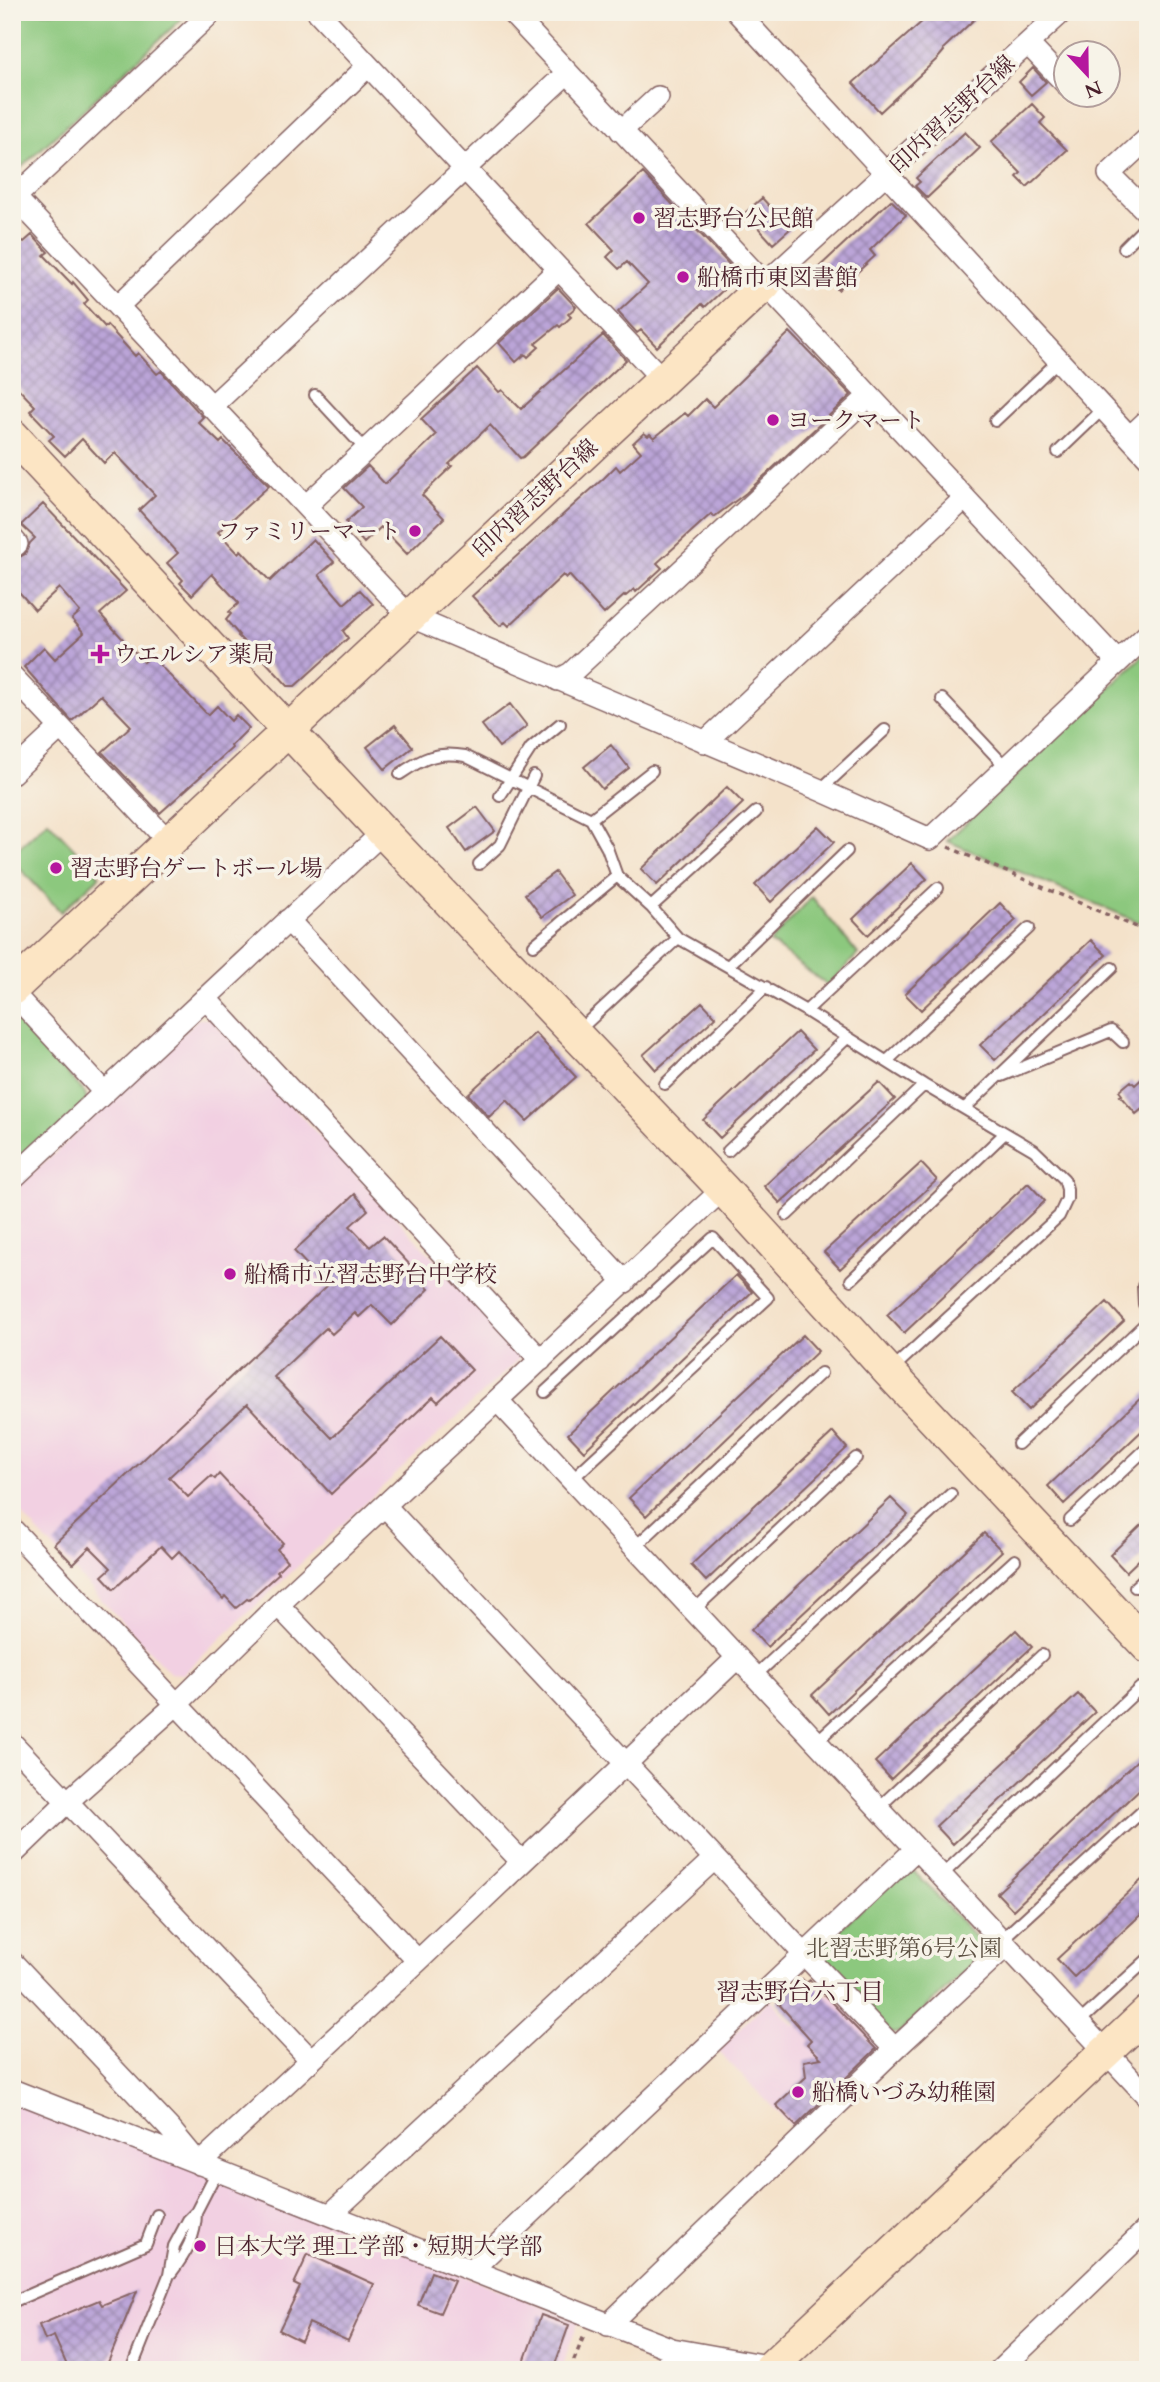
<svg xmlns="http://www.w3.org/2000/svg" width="1160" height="2382" font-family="Cardo,'Noto Serif JP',serif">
  <defs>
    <pattern id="building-cross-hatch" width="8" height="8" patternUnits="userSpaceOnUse" patternTransform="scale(1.75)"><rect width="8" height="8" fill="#bba5d8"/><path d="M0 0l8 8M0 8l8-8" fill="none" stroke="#9a86af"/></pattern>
  </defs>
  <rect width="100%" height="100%" fill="#f7f3e8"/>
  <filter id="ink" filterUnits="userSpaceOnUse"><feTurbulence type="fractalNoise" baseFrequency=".0143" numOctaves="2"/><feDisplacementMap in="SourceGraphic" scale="14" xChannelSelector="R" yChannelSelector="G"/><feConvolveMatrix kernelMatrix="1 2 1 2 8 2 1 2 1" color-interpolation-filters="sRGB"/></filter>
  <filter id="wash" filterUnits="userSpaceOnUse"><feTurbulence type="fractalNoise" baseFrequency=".00686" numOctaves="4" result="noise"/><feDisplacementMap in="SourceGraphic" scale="28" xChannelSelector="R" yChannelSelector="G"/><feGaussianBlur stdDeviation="1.57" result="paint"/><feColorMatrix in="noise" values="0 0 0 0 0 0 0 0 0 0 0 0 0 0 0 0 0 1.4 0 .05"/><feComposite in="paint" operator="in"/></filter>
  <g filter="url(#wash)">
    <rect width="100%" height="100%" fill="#f4e2ca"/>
    <!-- built -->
    <path fill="#f2d0e2" d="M198 1019H211L523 1355 183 1674 170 1673 12 1504V1193Z
      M830 1993 880 2045 879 2054 796 2131 717 2050 770 1999 794 2026Z
      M12 2096 579 2321 560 2370H12Z"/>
    <!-- green -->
    <path fill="#8cc87e" stroke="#6b7454" stroke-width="2" d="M12 12H189L12 176Z
      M1148 651V926L947 841Z
      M48 821 100 876 61 912 12 860V854Z
      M812 897 858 954 828 986 770 942Z
      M19 1021 85 1093 87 1102 12 1171V1022Z
      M908 1865 988 1950 899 2033H891L819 1956V1948Z"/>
    <g id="blocks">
      <!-- building -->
      <path fill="url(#building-cross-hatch)" d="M933 12H982L943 49 944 51 938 58 880 112 853 83Z
        M1033 68 1046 82 1031 95 1019 82Z
        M1032 104 1045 118 1040 123 1067 150 1027 187 1017 177 1021 173 991 142Z
        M965 132 980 148 927 198 915 186 920 182 916 178Z
        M643 173 739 275 705 307 702 304 657 347 641 330 637 333 618 312 648 284 627 262 619 269 607 257 614 250 589 223Z
        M762 198 790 229 773 244 745 213Z
        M891 200 906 215 870 250 875 256 838 290 818 268Z
        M32 235 48 252 44 255 72 284 73 282 88 300 84 304 105 327 107 325 135 356 138 353 157 374 161 371 203 417 198 422 220 443 223 440 269 486 218 532 238 553 241 550 270 581 313 539 334 562 319 575 344 604 360 590 373 604 343 631 348 638 295 686H288L251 646 249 647 238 636 239 635 226 620 231 614 229 612 239 603 212 574 192 595 180 583 183 580 167 563 178 553 139 510 155 495 115 453 104 463 82 439 65 456 49 440 54 436 30 411 35 406 12 382V246L20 239 24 242Z
        M558 288 576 307 568 314 571 317 560 327 558 325 535 344 539 347 528 357 525 354 516 362 499 343Z
        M790 332 851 395 746 493 714 517 711 514 657 563 662 568 636 592 634 589 626 596 625 595 604 614 569 575 566 578 563 575 509 626 505 622 500 626 472 596 604 478 616 466 620 471 641 452 633 443 644 433 648 436 650 434 654 438 685 413 688 416 705 399 713 407Z
        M603 335 626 360 523 457 520 458 490 425 449 464 452 466 422 495 444 518 407 554 381 527 364 543 346 522 362 507 344 488 368 466 385 484 436 435 421 419 477 368 499 392 502 390 521 409Z
        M43 504 126 591 100 614 144 662 151 656 208 715 217 706 231 721 236 715 249 728 231 746 232 748 160 813 102 752 131 726 101 695 72 721 24 667 44 647 55 659 84 633 72 619 80 612 59 588 35 610 12 584V561L25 554 30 543 35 538 21 525Z
        M510 704 527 726 499 747 482 725Z
        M395 725 413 747 385 769 367 747Z
        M611 745 629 768 602 789 584 767Z
        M727 787 743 803 657 885 641 869Z
        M477 807 495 831 466 852 449 828Z
        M818 826 834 842 771 902 755 885Z
        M912 863 927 879 868 935 853 919Z
        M555 872 572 895 542 917 525 894Z
        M1000 903 1016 920 921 1010 905 994Z
        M1091 940 1106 955 995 1060 980 1045Z
        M702 1002 716 1017 656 1070 643 1055Z
        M797 1032 814 1050 720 1138 703 1120Z
        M535 1033 576 1077 527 1121 507 1100 489 1117 468 1094Z
        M1148 1073V1104L1136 1114 1120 1096 1122 1095 1119 1091 1131 1081 1135 1085Z
        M879 1082 895 1099 780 1203 764 1186Z
        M921 1163 937 1180 840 1269 824 1252Z
        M1028 1183 1045 1201 904 1333 887 1315Z
        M355 1194 368 1210 350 1226 370 1247 383 1236 412 1267 409 1269 429 1289 392 1325 372 1305 359 1317 355 1313 332 1334 326 1328 274 1377 332 1438 440 1336 472 1370 438 1402 433 1397 331 1494 247 1404 169 1477 188 1497 211 1476 215 1479 219 1474 283 1543 277 1549 287 1561 277 1571 279 1573 249 1600 247 1599 236 1608 225 1596 223 1599 179 1551 172 1558 161 1546 114 1589 102 1576 111 1568 90 1547 73 1564 54 1544 327 1286 294 1251Z
        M736 1275 752 1292 584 1451 568 1434Z
        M1107 1302 1124 1321 1029 1410 1012 1392Z
        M803 1335 818 1351 646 1516 629 1498Z
        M1148 1391V1425L1064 1504 1048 1486Z
        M833 1432 847 1448 706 1581 691 1565Z
        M891 1498 908 1515 767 1647 751 1630Z
        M1148 1518V1551L1126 1572 1110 1555Z
        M984 1533 1002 1551 829 1714 812 1695Z
        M1016 1630 1032 1647 891 1779 875 1762Z
        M1078 1694 1095 1712 953 1844 936 1826Z
        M1148 1750V1781L1013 1910 997 1893Z
        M1148 1874V1908L1074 1977 1057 1959Z
        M802 1979 806 1983 810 1980 876 2049 796 2126 776 2105 806 2077 804 2061 821 2058 807 2044 811 2040 777 2002Z
        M308 2254 374 2284 348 2341 309 2323 301 2341 279 2330 300 2287 294 2284Z
        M431 2272 454 2281 440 2313 418 2305Z
        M137 2291 105 2370H69L54 2336 45 2340 39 2325 99 2300 102 2305Z
        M541 2315 569 2325 553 2370H521Z"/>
    </g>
  </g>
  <g filter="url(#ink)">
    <use href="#blocks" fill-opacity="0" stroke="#866363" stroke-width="2"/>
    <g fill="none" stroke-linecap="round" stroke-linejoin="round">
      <defs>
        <path id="lane" d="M1124 248 1148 224
          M315 395 366 450
          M995 421 1058 361
          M1058 452 1103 409
          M942 699 1005 766
          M400 774C423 758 437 751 465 756L591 819 607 848 617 876 651 907 678 938 806 1011 924 1085 1034 1150 1064 1179 1067 1189V1199L1059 1216 891 1370
          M820 790 885 730
          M500 796 531 748 560 724
          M591 819 652 771
          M479 864 500 845 534 776
          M651 907 756 812
          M534 945 617 876
          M728 966 847 851
          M806 1011 938 888
          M576 1033 678 938
          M887 1061 1029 928
          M1002 1076 1111 1031 1123 1042
          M665 1084 766 987
          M965 1108 1112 968
          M728 1151 847 1038
          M787 1215 924 1085
          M851 1280 1004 1134
          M1148 1281 1143 1286 1144 1304 1148 1308
          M545 1392 713 1238 768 1298 571 1480
          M1018 1444 1148 1321
          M1070 1520 1148 1447
          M635 1547 821 1373
          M1135 1587 1148 1575
          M694 1610 856 1458
          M755 1676 951 1494
          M816 1742 1015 1560
          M877 1809 1042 1655
          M941 1876 1140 1688
          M1000 1941 1148 1806
          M1078 2023 1148 1959
          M171 2273C186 2253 196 2237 196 2212
          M12 2302 146 2244 157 2215
          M131 2370 169 2275 174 2246 188 2220 196 2212 217 2171"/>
        <path id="street" d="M318 12 662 379
          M511 12 1118 662
          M737 12 1148 457
          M1028 44 1066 84
          M621 131 658 97
          M1148 138 1109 174 1148 213
          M12 194 409 616 820 790 930 839 1148 634
          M12 200 212 12
          M765 284 1062 12
          M118 306 368 66
          M211 407 567 73
          M1130 437 1148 420
          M306 506 559 269
          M12 538 17 544 12 548
          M12 676 170 843
          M558 680 571 673 869 396
          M705 742 965 498
          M12 773 60 728
          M288 920 625 1282
          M12 992 104 1092
          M205 998 541 1360
          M12 1179 383 832
          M498 1401 1148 2097
          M385 1506 804 1954 895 2049
          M12 1529 418 1961
          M278 1605 521 1861
          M12 1743 310 2059
          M12 1855 68 1801 177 1704 278 1605 723 1189
          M12 1962 170 2129 199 2164 418 1961 737 1658
          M12 2090 672 2349 784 2369
          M331 2214 714 1859
          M471 2270 916 1849
          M608 2325 895 2049 1006 1946
          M666 2370 672 2349
          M1000 2370 1148 2228"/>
        <path id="secondary" d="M12 435 383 832 723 1189 889 1372 1148 1647
          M12 989 765 284
          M771 2367 1148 2012"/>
      </defs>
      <!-- lane casing -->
      <use href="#lane" stroke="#866363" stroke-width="14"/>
      <!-- street casing -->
      <use href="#street" stroke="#866363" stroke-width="24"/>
      <!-- secondary casing -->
      <use href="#secondary" stroke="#866363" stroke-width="35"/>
      <!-- path -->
      <path stroke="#866363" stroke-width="3.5" stroke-dasharray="5 5" stroke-linecap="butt" d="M948 847 1148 932
        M570 2370 585 2333"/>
      <!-- lane -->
      <use href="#lane" stroke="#fff" stroke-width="10"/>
      <!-- street -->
      <use href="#street" stroke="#fff" stroke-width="21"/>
      <!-- secondary -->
      <use href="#secondary" stroke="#fce5c4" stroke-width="32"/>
    </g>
  </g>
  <!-- markers -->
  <g fill="#b5179e" stroke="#f7f3e8" stroke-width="2.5">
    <circle cx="639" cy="218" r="7"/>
    <circle cx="683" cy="277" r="7"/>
    <circle cx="773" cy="420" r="7"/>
    <circle cx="415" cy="531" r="7"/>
    <path d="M96.5 643.5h7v7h7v7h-7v7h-7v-7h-7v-7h7z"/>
    <circle cx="56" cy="868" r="7"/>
    <circle cx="230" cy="1274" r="7"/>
    <circle cx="798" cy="2092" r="7"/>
    <circle cx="200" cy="2246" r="7"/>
  </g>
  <g text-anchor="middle" stroke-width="7" stroke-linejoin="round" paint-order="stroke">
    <!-- street labels -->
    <g font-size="23" fill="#4a1f2b" stroke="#f7f3e8">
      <text transform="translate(952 114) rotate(-43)" y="8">印内習志野台線</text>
      <text transform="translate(535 498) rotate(-43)" y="8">印内習志野台線</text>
    </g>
    <!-- poi labels -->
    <g font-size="23" fill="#4a1f2b" stroke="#f7f3e8" text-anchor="start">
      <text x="653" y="226">習志野台公民館</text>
      <text x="697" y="285">船橋市東図書館</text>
      <text x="787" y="428">ヨークマート</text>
      <text x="401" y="539" text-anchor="end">ファミリーマート</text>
      <text x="114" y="662">ウエルシア薬局</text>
      <text x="70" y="876">習志野台ゲートボール場</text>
      <text x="244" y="1282">船橋市立習志野台中学校</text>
      <text x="812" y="2100">船橋いづみ幼稚園</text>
      <text x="214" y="2254">日本大学 理工学部・短期大学部</text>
    </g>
    <!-- park labels -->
    <g font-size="23" fill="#5e5244" stroke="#f7f3e8">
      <text x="904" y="1956">北習志野第6号公園</text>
    </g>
    <!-- neighbourhood labels -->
    <g font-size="24" fill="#4a1f2b" stroke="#f7f3e8">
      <text x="800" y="2000">習志野台六丁目</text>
    </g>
  </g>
  <!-- margin -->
  <rect width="1160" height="2382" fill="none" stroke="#f7f3e8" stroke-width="42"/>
  <!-- north arrow -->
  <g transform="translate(1087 74) rotate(158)"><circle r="33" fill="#f7f3e8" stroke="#b29e9c" stroke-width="2"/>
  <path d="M0-5L12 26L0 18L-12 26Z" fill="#b5179e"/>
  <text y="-10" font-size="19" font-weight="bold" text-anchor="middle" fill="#4a1f2b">N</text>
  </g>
</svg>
